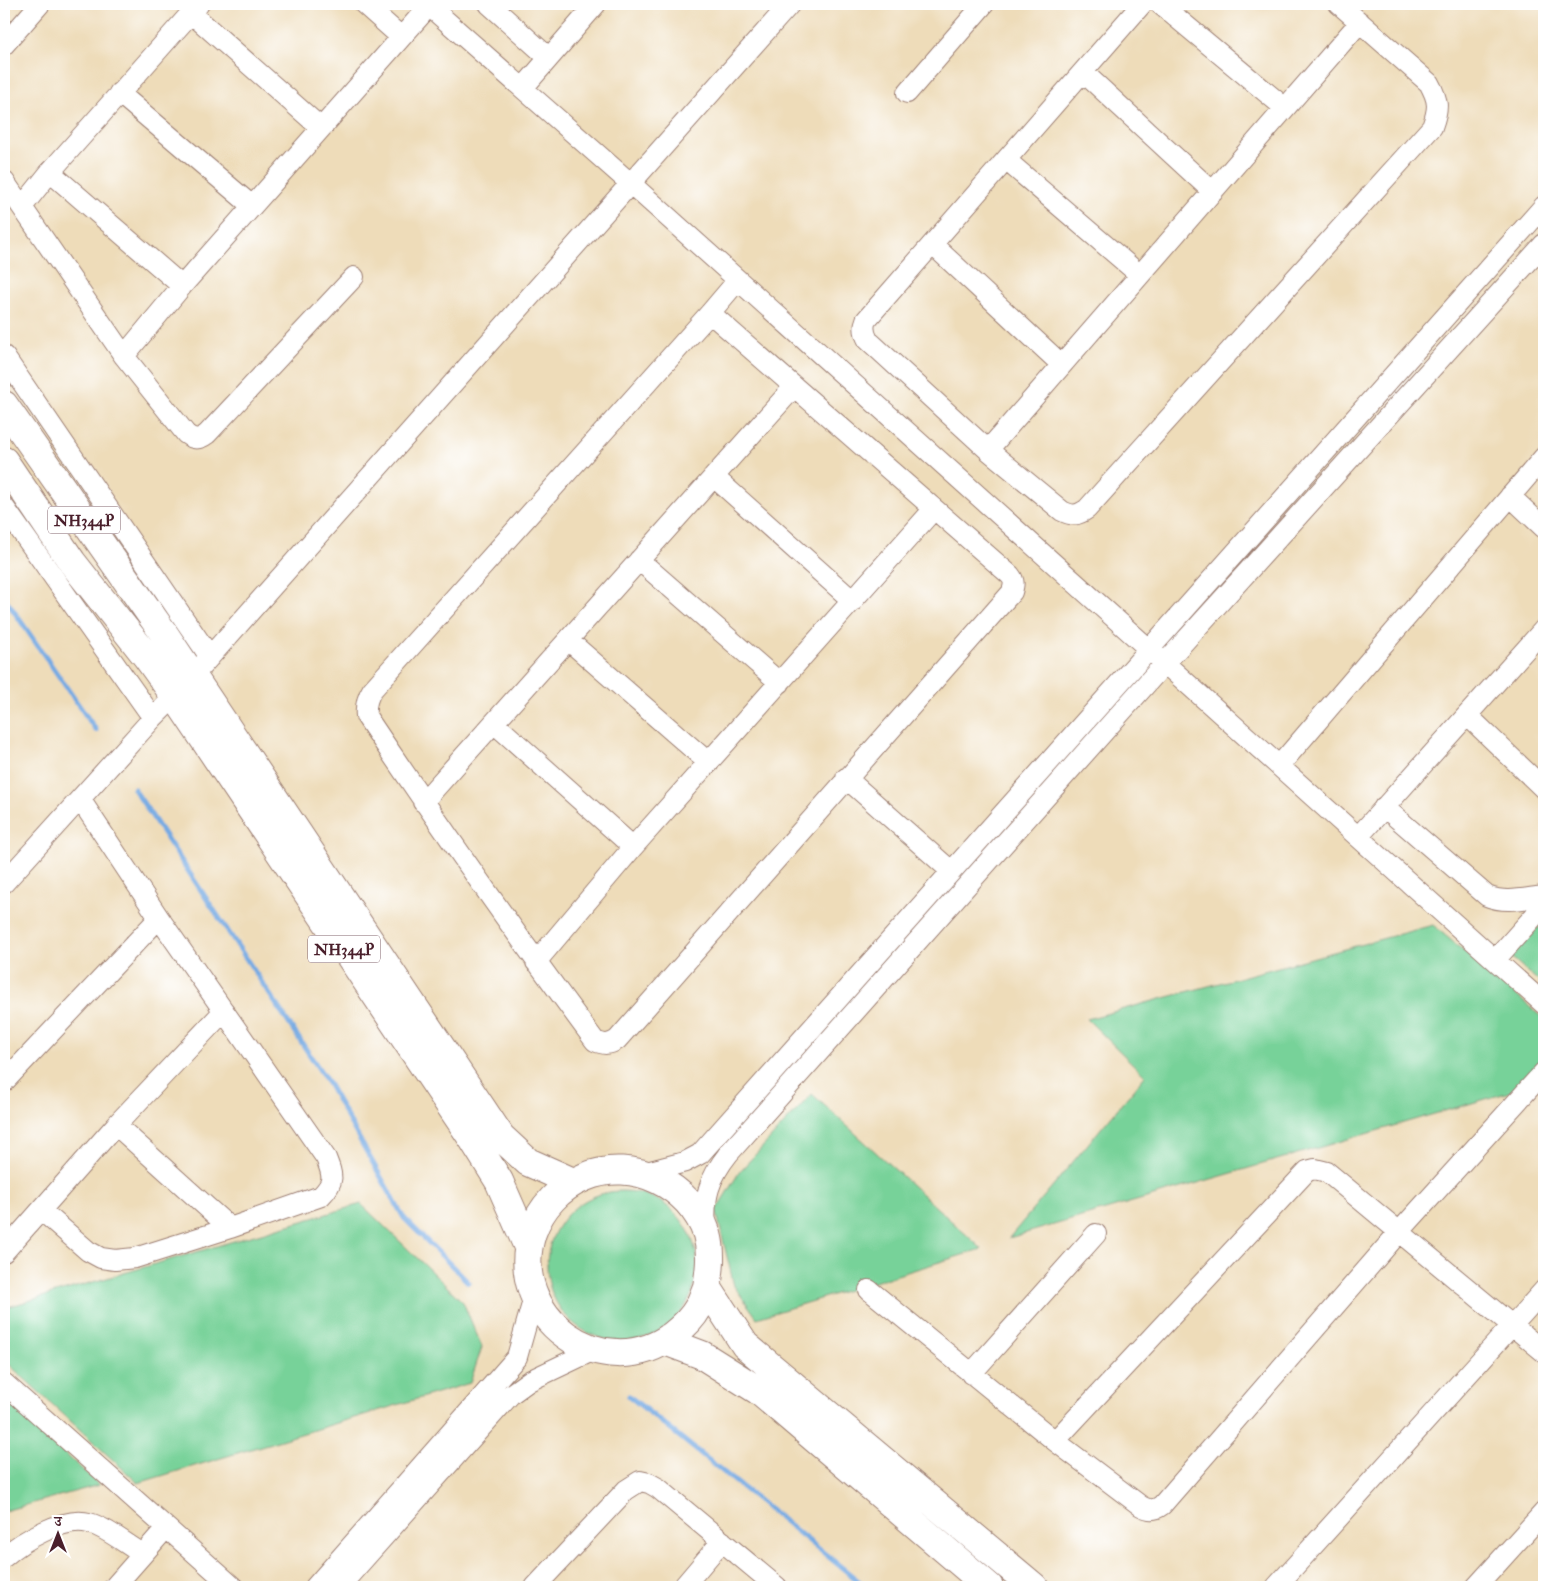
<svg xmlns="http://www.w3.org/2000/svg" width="1548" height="1591" font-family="'IM FELL Double Pica','Noto Serif Devanagari',serif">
  <rect width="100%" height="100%" fill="#fff"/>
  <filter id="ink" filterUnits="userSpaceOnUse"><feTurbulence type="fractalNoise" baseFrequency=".02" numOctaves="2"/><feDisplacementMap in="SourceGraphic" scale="10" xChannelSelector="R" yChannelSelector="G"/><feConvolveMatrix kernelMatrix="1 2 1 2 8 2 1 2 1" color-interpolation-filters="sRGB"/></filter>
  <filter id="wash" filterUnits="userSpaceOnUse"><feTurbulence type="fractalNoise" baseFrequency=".0096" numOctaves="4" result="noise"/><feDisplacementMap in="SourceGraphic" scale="20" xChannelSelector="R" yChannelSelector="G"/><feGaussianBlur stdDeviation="1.12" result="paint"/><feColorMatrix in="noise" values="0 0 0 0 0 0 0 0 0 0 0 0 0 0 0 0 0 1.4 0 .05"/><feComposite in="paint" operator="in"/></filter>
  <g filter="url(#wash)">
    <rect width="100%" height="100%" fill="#eedcb9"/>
    <!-- green -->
    <path fill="#77d299" stroke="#607862" d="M1544 922V986L1511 957Z
      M1433 925 1544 1019V1082L1009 1238 1145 1076 1087 1019Z
      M812 1094 982 1249 757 1318 734 1286 716 1210 740 1171Z
      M547 1266a75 75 0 1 1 150 0a75 75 0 1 1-150 0Z
      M361 1204 463 1302 482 1347 470 1383 138 1483 4 1360V1308Z
      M4 1397 99 1485 4 1511Z"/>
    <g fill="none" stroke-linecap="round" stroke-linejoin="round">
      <!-- stream -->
      <path stroke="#76aae3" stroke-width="5" d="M4 597 96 730
        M134 789 325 1078 404 1218 468 1282
        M629 1396 866 1587"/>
    </g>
  </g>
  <g filter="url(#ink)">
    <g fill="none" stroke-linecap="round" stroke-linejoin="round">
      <defs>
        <path id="minor" d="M364 4 401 37
          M427 4 630 183 1544 1004
          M489 4 549 58
          M1142 4 866 320C863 327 864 333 868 340L988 450 1062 511C1072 516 1077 516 1087 509L1432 127C1439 108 1439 101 1429 83L1339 4
          M1160 4 1285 108
          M191 13 321 128
          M4 45 40 4
          M1083 72 1213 192
          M523 88 596 4
          M119 93 252 206
          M907 93 984 4
          M1006 160 1140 275
          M50 172 182 286
          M4 181 124 356 186 434C194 440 199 440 207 434L354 277
          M22 207 50 172 199 4
          M933 245 1062 365
          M710 313 1010 575C1015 581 1014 585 1012 592L617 1040C609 1045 604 1045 595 1041 516 935 440 826 366 716 365 706 367 698 372 690L710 313 738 280
          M4 356 210 657
          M124 356 182 286 429 6
          M988 450 1360 22
          M714 477 853 601
          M1510 496 1544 528
          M4 507 153 718
          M639 560 780 683
          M568 640 709 763
          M1467 715 1544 789
          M494 723 633 847
          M1279 766 1544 457
          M846 778 951 871
          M423 802 794 387
          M1384 807 1487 896C1506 904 1525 898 1544 896
          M1358 837 1544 629
          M4 883 153 718 175 696 790 4
          M1495 960 1544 905
          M536 962 633 847 934 509
          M4 1082 159 918
          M116 1125 230 1228
          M643 1173 685 1162 700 1154 1544 206
          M41 1210 88 1251 101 1258 115 1260 135 1258 230 1228 321 1196C335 1182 333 1176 326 1158L159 918 80 799
          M706 1229C703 1198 709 1178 729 1153L1165 663 1544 244
          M4 1252 116 1125 224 1011
          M869 1290 1055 1441 1141 1506C1149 1510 1154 1511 1162 1505L1400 1231 1544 1072
          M971 1374 1096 1234
          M4 1383 233 1587
          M1055 1441 1307 1171 1315 1169 1327 1172 1544 1352
          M4 1557C22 1541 64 1516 89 1523 107 1528 127 1545 143 1554
          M114 1587 166 1528
          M315 1587 517 1357 534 1297
          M339 1587 511 1394 529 1381 594 1350
          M535 1587 626 1490 640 1481 649 1483 658 1488 777 1587
          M683 1587 722 1541
          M1276 1587 1544 1290
          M1476 1587 1544 1512"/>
        <path id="highway" d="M4 405 165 635 501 1137 528 1162 573 1182
          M4 461 72 562 147 657 175 696 474 1141 499 1181 528 1247
          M707 1287C704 1294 702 1301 698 1308 692 1319 682 1328 673 1335 602 1388 505 1316 532 1233 541 1207 560 1187 585 1177 633 1157 690 1185 707 1234 712 1252 710 1269 707 1287L745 1345 1034 1587
          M665 1341 702 1355 759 1391 989 1587"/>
      </defs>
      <!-- minor casing -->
      <use href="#minor" stroke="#9c7e72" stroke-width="22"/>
      <!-- highway casing -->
      <use href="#highway" stroke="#9c7e72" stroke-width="30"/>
      <!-- minor -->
      <use href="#minor" stroke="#fff" stroke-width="20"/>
      <!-- highway -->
      <use href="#highway" stroke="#fff" stroke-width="28"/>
    </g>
  </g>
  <g text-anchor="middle" stroke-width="4" stroke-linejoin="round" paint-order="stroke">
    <!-- shield labels -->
    <g fill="#fff" stroke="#80626b" stroke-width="1">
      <rect x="48" y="506.5" width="72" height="27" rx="4"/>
      <rect x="308" y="935.5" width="72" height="27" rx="4"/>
    </g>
    <g font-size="16" font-weight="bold" fill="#4a1f2b">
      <text x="84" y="526">NH344P</text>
      <text x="344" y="955">NH344P</text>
    </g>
  </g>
  <!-- margin -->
  <rect width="1548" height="1591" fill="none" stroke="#fff" stroke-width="20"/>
  <!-- north arrow -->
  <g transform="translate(58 1534)" stroke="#ffffff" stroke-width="4" paint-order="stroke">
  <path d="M0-4L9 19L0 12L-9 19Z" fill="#4a1f2b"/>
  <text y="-8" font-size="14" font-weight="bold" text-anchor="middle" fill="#4a1f2b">उ</text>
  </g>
</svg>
